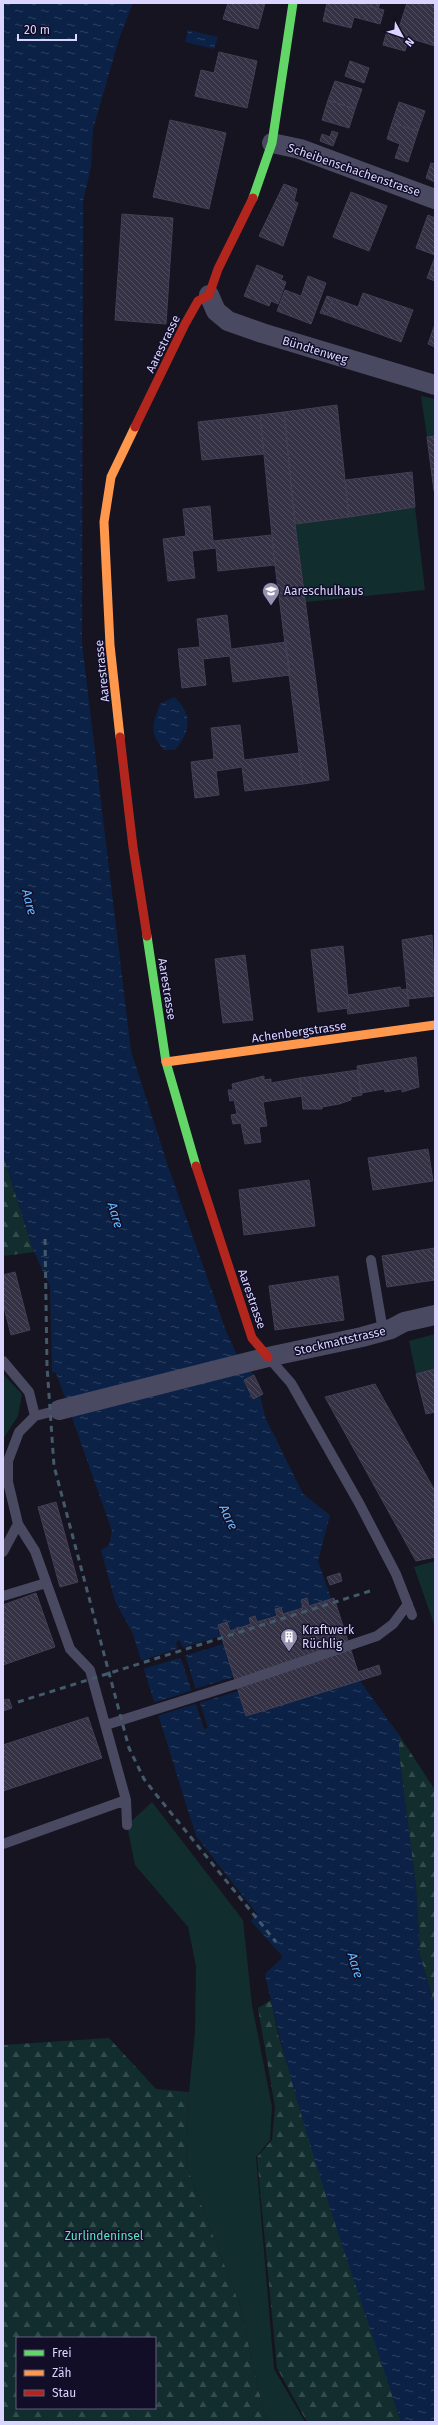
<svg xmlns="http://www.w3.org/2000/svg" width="438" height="2425" font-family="'Fira Sans',sans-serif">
  <defs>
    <pattern id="forest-firs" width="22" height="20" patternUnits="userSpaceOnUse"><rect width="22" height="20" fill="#122d2e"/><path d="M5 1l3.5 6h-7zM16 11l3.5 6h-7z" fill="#344b4d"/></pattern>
    <pattern id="water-ripples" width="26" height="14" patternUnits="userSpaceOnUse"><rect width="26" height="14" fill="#0b2246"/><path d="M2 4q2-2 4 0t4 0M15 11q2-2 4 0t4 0" fill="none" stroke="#2e4162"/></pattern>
    <pattern id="building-back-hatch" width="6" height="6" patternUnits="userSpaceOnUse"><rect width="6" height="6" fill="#343244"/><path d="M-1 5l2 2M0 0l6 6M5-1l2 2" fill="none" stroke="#514f60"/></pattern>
  </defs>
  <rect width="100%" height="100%" fill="#161421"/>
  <!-- green -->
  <path fill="#122d2e" d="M421 396 435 399V436L427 437Z
    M415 507 425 590 306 602 295 524Z
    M435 1334V1369L416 1374 409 1341Z
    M3 1374 22 1394 18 1416 3 1439Z
    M435 1561V1627L414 1567Z
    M152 1802 243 1920 252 2005 272 2107 270 2140 256 2157 274 2369 305 2422H266L239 2303 186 2165 189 2092 195 2031 196 1966 188 1927 135 1865 127 1825Z"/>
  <!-- forest -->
  <path fill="url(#forest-firs)" fill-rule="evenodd" d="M3 1155 34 1252 3 1256Z
    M399 1735 435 1790V2006L420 1955 416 1887 399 1754Z
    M271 2000 278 2034 322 2178 401 2422H307L277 2368 257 2157 272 2140 275 2107 258 2008Z
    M109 2038 156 2089 189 2092 186 2165 239 2303 266 2422H3V2045ZM17 2338H155V2408H17Z"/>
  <!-- water -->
  <path fill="url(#water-ripples)" fill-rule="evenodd" d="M3 3H133L119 39 93 129 91 167 83 201 82 644 131 1051 169 1169 226 1331 236 1353 254 1375 244 1380 253 1398 260 1395 265 1417 303 1494 330 1515 318 1561 360 1681 399 1735V1754L416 1887 420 1955 435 2006V2422H401C353 2274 298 2126 265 1974L283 1957 251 1921 257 1914 196 1836 133 1634 115 1601 101 1550 109 1545 112 1531 63 1392 56 1373 52 1372 50 1286 34 1252 3 1155ZM178 1640 181 1642 208 1728 204 1729 176 1643Z
    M188 30 218 37 214 49 185 42Z
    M174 697C193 714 191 731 175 750H164C149 733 152 725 160 704Z"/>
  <!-- pier -->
  <path fill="#161421" d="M221 1636 223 1644 184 1656 181 1648Z
    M180 1648 183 1657 142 1669 140 1661Z
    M234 1677 238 1691 199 1703 194 1689Z
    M193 1690 198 1703 157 1716 153 1703Z"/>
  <!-- building -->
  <path fill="url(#building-back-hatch)" stroke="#433f56" d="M228 3H265L258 29 223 19Z
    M327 3H356L384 10 380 24 354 17 351 28 323 21Z
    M356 3H380L378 9Z
    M407 3H435V46L409 38 405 51 383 45 387 31 397 34Z
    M219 52 257 61 247 108 195 96 201 70 214 73Z
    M350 61 369 68 364 83 345 76Z
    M335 81 362 89 355 109 328 100Z
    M328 100 355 109 349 128 322 120Z
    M399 102 425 111 418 131 392 123Z
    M170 120 226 133 209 209 153 197Z
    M392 123 418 131 408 162 395 158 400 144 387 139Z
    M332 131 338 133 333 146 320 141 322 134 330 137Z
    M431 163 435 164V182L426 178Z
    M284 184 297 189 294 201 298 203 283 246 259 236Z
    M351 192 387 206 369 251 333 237Z
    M122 214 173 218 166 324 115 320Z
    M428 215 435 218V255L416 248Z
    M435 257V281L427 278Z
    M257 265 283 276 281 280 286 282 278 304 271 301 269 306 244 296Z
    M308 276 326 283 311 324 277 311 285 290 301 296Z
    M363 293 413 310 401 342 327 315 333 298 358 307Z
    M327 296 333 298 327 315 320 313Z
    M435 324V347L428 344Z
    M337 405 349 517 295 524 284 412Z
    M284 412 295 524 329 780 303 784 275 565 260 415Z
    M260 415 264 454 202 460 198 422Z
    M435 436V490L434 491 427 437Z
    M412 472 415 507 349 517 345 480Z
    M210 506 213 541 272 535 275 565 218 571 216 548 192 551 195 578 168 581 163 539 186 536 183 509Z
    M227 615 231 649 286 642 290 675 233 682 230 656 203 659 206 685 182 688 178 649 200 647 197 619Z
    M240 725 244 760 299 753 303 784 245 791 242 767 216 771 219 795 195 798 191 762 214 759 211 728Z
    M432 935 435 996 408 999 402 940Z
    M343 946 349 1008 318 1012 311 950Z
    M245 955 253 1020 223 1023 215 959Z
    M400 987 401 990 407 989 409 1006 348 1014 347 1008H349L348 995Z
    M416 1057 419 1087 402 1092V1089L385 1092 384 1089 361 1093 357 1066Z
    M358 1070 362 1095 351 1097V1100L339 1104 322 1107V1109H303L300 1078Z
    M264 1076V1080L271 1079V1083L300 1078 302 1096 263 1102 267 1126 259 1127 261 1142 245 1144 241 1123 233 1124 231 1115 237 1114 234 1100 230 1101 228 1090H233L232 1084Z
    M428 1149 433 1181 373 1190 368 1158Z
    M309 1180 315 1226 244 1235 239 1190Z
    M435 1248V1280L387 1287 382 1256Z
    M15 1272 30 1330 11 1335 3 1303V1275Z
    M338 1276 344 1320 275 1330 269 1286Z
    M435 1369V1412L426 1414 416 1374Z
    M254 1375 263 1394 253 1399 244 1380Z
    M375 1384 435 1491V1557L416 1561 325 1397Z
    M56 1502 78 1582 60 1587 38 1507Z
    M340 1573 342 1581 330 1585 327 1577Z
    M36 1593 55 1647 3 1665V1605Z
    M307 1598 309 1606 334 1598 358 1672 379 1665 381 1674 246 1716 218 1625 227 1622 230 1631 251 1624 249 1618 255 1616 257 1622 277 1616 275 1609 281 1608 283 1614 303 1608 301 1600Z
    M9 1699 12 1708 3 1711V1700Z
    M88 1717 102 1758 3 1791V1745Z"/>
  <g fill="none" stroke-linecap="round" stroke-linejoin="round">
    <!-- lane -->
    <path stroke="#494962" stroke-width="10" d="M371 1260 383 1331
      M268 1357 291 1383 359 1503 396 1574 412 1615
      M3 1361 29 1392 35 1416
      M59 1410 35 1416 19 1432 8 1461V1482L18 1524 35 1551 70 1649 90 1670 126 1800 127 1825
      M3 1552 18 1524
      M3 1596 46 1583
      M106 1725 236 1684 377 1636 393 1624 408 1604
      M3 1844 126 1800"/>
    <!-- street -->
    <path stroke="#494962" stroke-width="20" d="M272 143 300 149 435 199
      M209 295 216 311 228 321 262 333 435 385
      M59 1410 268 1357 362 1337 391 1329 404 1322 435 1315"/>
    <!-- fast -->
    <path stroke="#63d668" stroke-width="9" d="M253 198 272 143 293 3
      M147 936 166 1062 196 1166"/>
    <!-- slow -->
    <path stroke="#ff974d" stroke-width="9" d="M120 737 110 645 104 522 111 477 135 427
      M166 1062 435 1025"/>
    <!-- jam -->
    <path stroke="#b3261e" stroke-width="9" d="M135 427 185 324 198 301 209 295 218 269 253 198
      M120 737 133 847 147 936
      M196 1166 252 1338 268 1357"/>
    <!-- rail -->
    <path stroke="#425a6c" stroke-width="3" stroke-dasharray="6 5" stroke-linecap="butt" d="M45 1239 47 1366 54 1466 129 1748 144 1779 154 1792 276 1942
      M18 1702 370 1591"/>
  </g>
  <!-- icons -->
  <defs>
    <symbol id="school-pin" viewBox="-11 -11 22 30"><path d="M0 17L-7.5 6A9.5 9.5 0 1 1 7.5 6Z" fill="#9591b1" stroke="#120e27"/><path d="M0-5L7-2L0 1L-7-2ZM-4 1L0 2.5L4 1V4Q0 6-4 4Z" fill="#fff"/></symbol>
    <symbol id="building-pin" viewBox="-11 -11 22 30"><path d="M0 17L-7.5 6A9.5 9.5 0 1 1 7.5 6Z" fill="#9591b1" stroke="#120e27"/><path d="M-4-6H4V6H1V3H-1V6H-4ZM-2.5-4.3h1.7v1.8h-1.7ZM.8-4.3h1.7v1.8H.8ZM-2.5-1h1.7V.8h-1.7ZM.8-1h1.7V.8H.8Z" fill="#fff"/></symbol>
  </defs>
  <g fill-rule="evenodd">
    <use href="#school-pin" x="261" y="581" width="20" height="27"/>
    <use href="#building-pin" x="279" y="1627" width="20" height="27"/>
  </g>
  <g text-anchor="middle" stroke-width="3" stroke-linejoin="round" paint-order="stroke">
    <!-- street labels -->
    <g font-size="12" fill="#d9d5ff" stroke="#120e27">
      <text transform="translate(354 170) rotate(19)" y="4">Scheibenschachenstrasse</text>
      <text transform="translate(163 344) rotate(-64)" y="4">Aarestrasse</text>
      <text transform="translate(315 350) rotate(17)" y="4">Bündtenweg</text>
      <text transform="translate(102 671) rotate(-96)" y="4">Aarestrasse</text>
      <text transform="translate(167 989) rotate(81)" y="4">Aarestrasse</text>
      <text transform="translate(299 1032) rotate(-8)" y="4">Achenbergstrasse</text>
      <text transform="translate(252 1299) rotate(71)" y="4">Aarestrasse</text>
      <text transform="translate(340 1341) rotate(-13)" y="4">Stockmattstrasse</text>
    </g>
    <!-- poi labels -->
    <g font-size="12" fill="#d9d5ff" stroke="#120e27" text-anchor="start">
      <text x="284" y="595">Aareschulhaus</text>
      <text x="302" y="1634">Kraftwerk<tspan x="302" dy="14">Rüchlig</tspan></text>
    </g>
    <!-- park labels -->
    <g font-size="12" fill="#5be4c0" stroke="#120e27">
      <text x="104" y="2240">Zurlindeninsel</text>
    </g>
    <!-- water labels -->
    <g font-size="13" font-style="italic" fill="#63b9ff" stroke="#120e27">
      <text transform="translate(30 902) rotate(76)" y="5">Aare</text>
      <text transform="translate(116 1215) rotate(74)" y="5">Aare</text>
      <text transform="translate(229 1517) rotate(65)" y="5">Aare</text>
      <text transform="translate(356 1965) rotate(73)" y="5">Aare</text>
    </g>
  </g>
  <!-- border -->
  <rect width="438" height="2425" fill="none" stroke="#d9d5ff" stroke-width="8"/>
  <!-- legend -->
  <rect x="16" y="2337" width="140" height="72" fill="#120e27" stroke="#625e7d"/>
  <rect x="24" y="2350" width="20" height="6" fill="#63d668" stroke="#625e7d"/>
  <text x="52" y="2357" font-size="12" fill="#d9d5ff">Frei</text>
  <rect x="24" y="2370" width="20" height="6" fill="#ff974d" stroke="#625e7d"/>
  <text x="52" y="2377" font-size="12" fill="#d9d5ff">Zäh</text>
  <rect x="24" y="2390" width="20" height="6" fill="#b3261e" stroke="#625e7d"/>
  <text x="52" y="2397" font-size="12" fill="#d9d5ff">Stau</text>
  <!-- north arrow -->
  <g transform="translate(402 36) rotate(130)" stroke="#120e27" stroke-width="3" paint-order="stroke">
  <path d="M0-3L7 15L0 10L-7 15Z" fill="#d9d5ff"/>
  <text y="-6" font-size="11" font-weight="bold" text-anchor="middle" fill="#d9d5ff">N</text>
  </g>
  <!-- scale -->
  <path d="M18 34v6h58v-6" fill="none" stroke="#d9d5ff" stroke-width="2"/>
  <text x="24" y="34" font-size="12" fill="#d9d5ff" stroke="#120e27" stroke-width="3" paint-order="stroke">20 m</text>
</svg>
